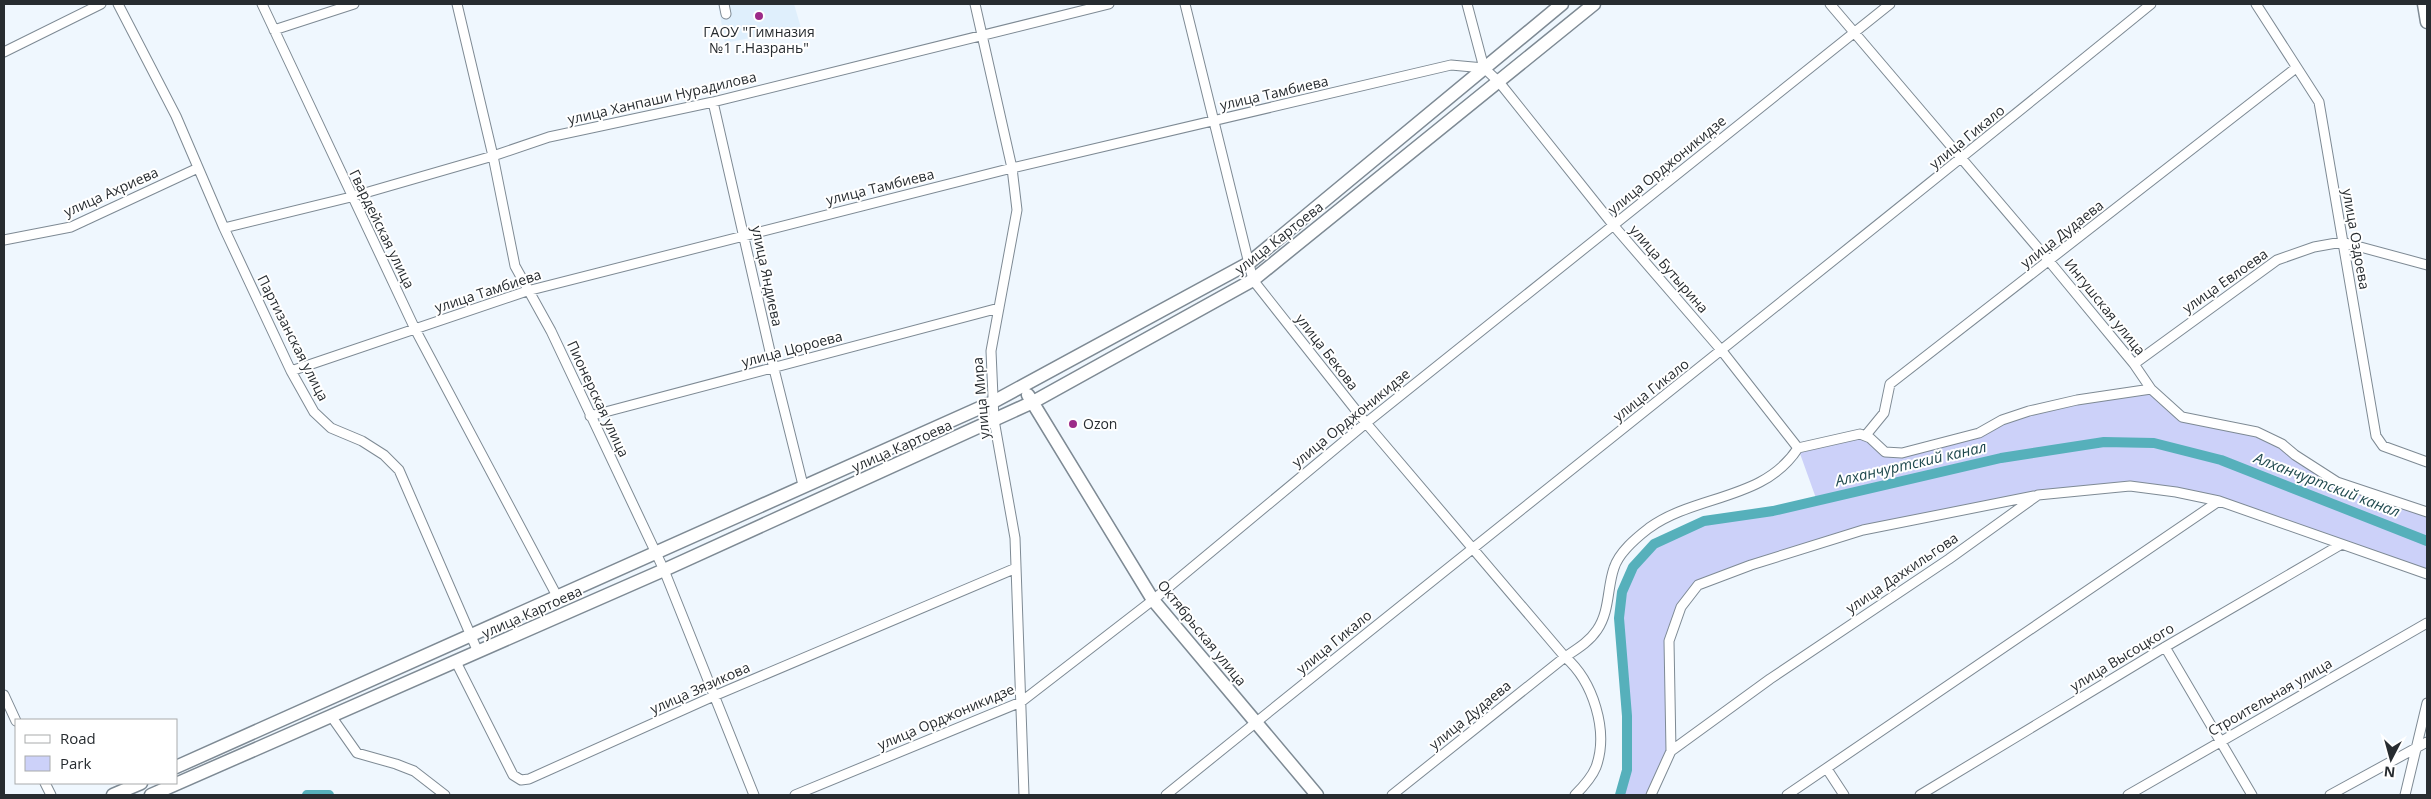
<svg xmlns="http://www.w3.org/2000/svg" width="2431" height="799" font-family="'Open Sans',sans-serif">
  <rect width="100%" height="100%" fill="#eff7fe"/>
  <!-- built -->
  <path fill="#dfeffc" d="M718 4H794L801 28 725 43Z"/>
  <!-- green -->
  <path fill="#ccd1f9" d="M2151 389 2182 417 2257 432 2337 482 2427 512V574L2219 501 2130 486 2038 495 1863 530 1698 585 1681 607 1669 641 1671 751 1651 795H1620L1627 770V716L1619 618 1622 592 1633 567 1654 544 1704 521 1773 511 1817 501 1798 448 1860 434 1892 453 1979 433 2029 411Z"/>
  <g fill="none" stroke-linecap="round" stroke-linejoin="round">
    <!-- canal -->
    <path stroke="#56b0bb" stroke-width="10" d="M307 795H329
      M1620 795 1627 770V716L1619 618 1622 592 1633 567 1654 544 1704 521 1773 511 2001 458 2104 442 2154 443 2221 460 2427 541"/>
    <defs>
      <path id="street" d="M118 4 176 116 224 228 291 371 314 412 331 428 362 441 384 455 399 470 478 652
        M262 4 415 329 557 596
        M457 4 493 156 515 266 551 331 664 570 754 795
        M724 4 726 14
        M975 4 1012 168 1017 210 991 351 994 420 1015 538 1024 795
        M1185 4 1253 280 1366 423 1565 657C1593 681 1609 731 1596 767 1592 777 1583 787 1575 795
        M1467 4 1484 68 1499 82 1614 226 1722 351 1798 448
        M1830 4 2049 261 2134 364 2151 389 2182 417 2257 432 2282 444 2295 455 2337 482 2427 512
        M2256 4 2319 102 2376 436 2383 446 2427 462
        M274 30 354 4
        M4 52 101 4
        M713 102 774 369 803 485
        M224 228 351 197 493 156 549 137 713 102 1109 4
        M4 240 71 227 198 168
        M2134 364 2277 260 2314 247 2342 242 2427 265
        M291 371 527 291 1012 168 1451 65 1484 68
        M590 416 999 308
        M1866 435 1884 413 1890 384 2296 68
        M2165 647 2252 795
        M456 662 513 775 521 780 529 779 714 696 1016 568
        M4 695 16 721
        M331 716 357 753 396 764 414 771 445 795
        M1671 751 1669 641 1681 607 1698 585 1751 565 1863 530 2034 496
        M1827 769 1844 795
        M45 783 51 795
        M795 795 1021 702 1153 600 1366 423 1890 4
        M1166 795C1493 530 1825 270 2151 4
        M1392 795 1565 657C1577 649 1589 642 1597 630 1610 611 1607 588 1614 568 1619 552 1636 538 1649 528 1696 494 1764 501 1798 448L1860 434 1870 438 1885 452 1902 453 1979 433 2002 420 2029 411 2077 400 2151 389
        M1651 795 1671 751 1770 679 1949 559 2038 495 2130 486 2176 492 2219 501 2427 574
        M1787 795 2219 501
        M1920 795 2165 647 2340 545
        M2128 795 2427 623
        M2330 795 2427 742
        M2405 795 2427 703"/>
      <path id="secondary" d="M2424 4 2427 22
        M1028 395 1153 600 1317 795
        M176 767 993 402 1249 263 1562 4
        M113 795 141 783
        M151 795 664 570 1033 402 1253 280 1594 4"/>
    </defs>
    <!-- street casing -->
    <use href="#street" stroke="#7e8a94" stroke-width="11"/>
    <!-- secondary casing -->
    <use href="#secondary" stroke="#7e8a94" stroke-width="15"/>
    <!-- street -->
    <use href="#street" stroke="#fff" stroke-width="9"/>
    <!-- secondary -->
    <use href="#secondary" stroke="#fff" stroke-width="12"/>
  </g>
  <!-- markers -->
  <g fill="#9c2b88" stroke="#fff" stroke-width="2">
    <circle cx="759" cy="16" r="5"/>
    <circle cx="1073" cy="424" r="5"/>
  </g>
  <g text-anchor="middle" stroke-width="4" stroke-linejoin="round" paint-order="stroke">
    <!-- poi labels -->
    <g font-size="14" fill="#272c30" stroke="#fff">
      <text x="759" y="37">ГАОУ "Гимназия<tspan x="759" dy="16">№1 г.Назрань"</tspan></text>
      <text x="1083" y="429" text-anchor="start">Ozon</text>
    </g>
    <!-- street labels -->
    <g font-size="14" fill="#272c30" stroke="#fff">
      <text transform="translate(1274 93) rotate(-13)" y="5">улица Тамбиева</text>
      <text transform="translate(662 98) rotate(-13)" y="5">улица Ханпаши Нурадилова</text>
      <text transform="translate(1967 137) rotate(-39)" y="5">улица Гикало</text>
      <text transform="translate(1667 165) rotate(-39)" y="5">улица Орджоникидзе</text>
      <text transform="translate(880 187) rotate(-14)" y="5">улица Тамбиева</text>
      <text transform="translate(111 192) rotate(-24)" y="5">улица Ахриева</text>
      <text transform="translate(382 229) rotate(64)" y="5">Гвардейская улица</text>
      <text transform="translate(2062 234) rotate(-38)" y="5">улица Дудаева</text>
      <text transform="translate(1279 238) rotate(-38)" y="5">улица Картоева</text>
      <text transform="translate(2356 239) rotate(80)" y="5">улица Оздоева</text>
      <text transform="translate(1669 269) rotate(49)" y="5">улица Бутырина</text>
      <text transform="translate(767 276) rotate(78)" y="5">улица Яндиева</text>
      <text transform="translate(2225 281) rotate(-35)" y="5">улица Евлоева</text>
      <text transform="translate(488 291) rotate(-18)" y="5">улица Тамбиева</text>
      <text transform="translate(2105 307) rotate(51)" y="5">Ингушская улица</text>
      <text transform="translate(293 338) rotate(63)" y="5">Партизанская улица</text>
      <text transform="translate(792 349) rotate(-15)" y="5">улица Цороева</text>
      <text transform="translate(1327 352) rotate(52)" y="5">улица Бекова</text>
      <text transform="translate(1651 390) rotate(-38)" y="5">улица Гикало</text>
      <text transform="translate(981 398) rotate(-95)" y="5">улица Мира</text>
      <text transform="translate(598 399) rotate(65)" y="5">Пионерская улица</text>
      <text transform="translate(1351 418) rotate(-39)" y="5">улица Орджоникидзе</text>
      <text transform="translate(902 446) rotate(-24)" y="5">улица Картоева</text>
      <text transform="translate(1902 573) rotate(-34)" y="5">улица Дахкильгова</text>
      <text transform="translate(532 612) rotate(-24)" y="5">улица Картоева</text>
      <text transform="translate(1202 633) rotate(51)" y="5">Октябрьская улица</text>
      <text transform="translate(1334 642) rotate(-39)" y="5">улица Гикало</text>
      <text transform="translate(2122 657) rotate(-31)" y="5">улица Высоцкого</text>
      <text transform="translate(700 688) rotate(-24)" y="5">улица Зязикова</text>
      <text transform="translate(2270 697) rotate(-30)" y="5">Строительная улица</text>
      <text transform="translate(1470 715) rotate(-39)" y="5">улица Дудаева</text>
      <text transform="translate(946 717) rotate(-23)" y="5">улица Орджоникидзе</text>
    </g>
    <!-- water labels -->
    <g font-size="15" font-style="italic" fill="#1f494e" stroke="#fff">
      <text transform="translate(1911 464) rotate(-13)" y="5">Алханчуртский канал</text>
      <text transform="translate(2327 485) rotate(21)" y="5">Алханчуртский канал</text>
    </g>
  </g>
  <!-- border -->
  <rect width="2431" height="799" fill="none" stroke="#272c30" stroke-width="10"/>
  <!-- legend -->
  <rect x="15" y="719" width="162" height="65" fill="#ffffff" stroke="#a9abac"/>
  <rect x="25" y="735" width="25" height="8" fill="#ffffff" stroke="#a9abac"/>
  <text x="60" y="744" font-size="15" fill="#272c30">Road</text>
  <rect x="25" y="756" width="25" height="15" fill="#ccd1f9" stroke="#a9abac"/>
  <text x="60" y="769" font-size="15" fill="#272c30">Park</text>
  <!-- north arrow -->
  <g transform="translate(2391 759) rotate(186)" stroke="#ffffff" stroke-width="4" paint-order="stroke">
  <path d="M0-4L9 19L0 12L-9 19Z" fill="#272c30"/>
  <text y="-8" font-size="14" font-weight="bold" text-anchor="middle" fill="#272c30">N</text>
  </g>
</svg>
